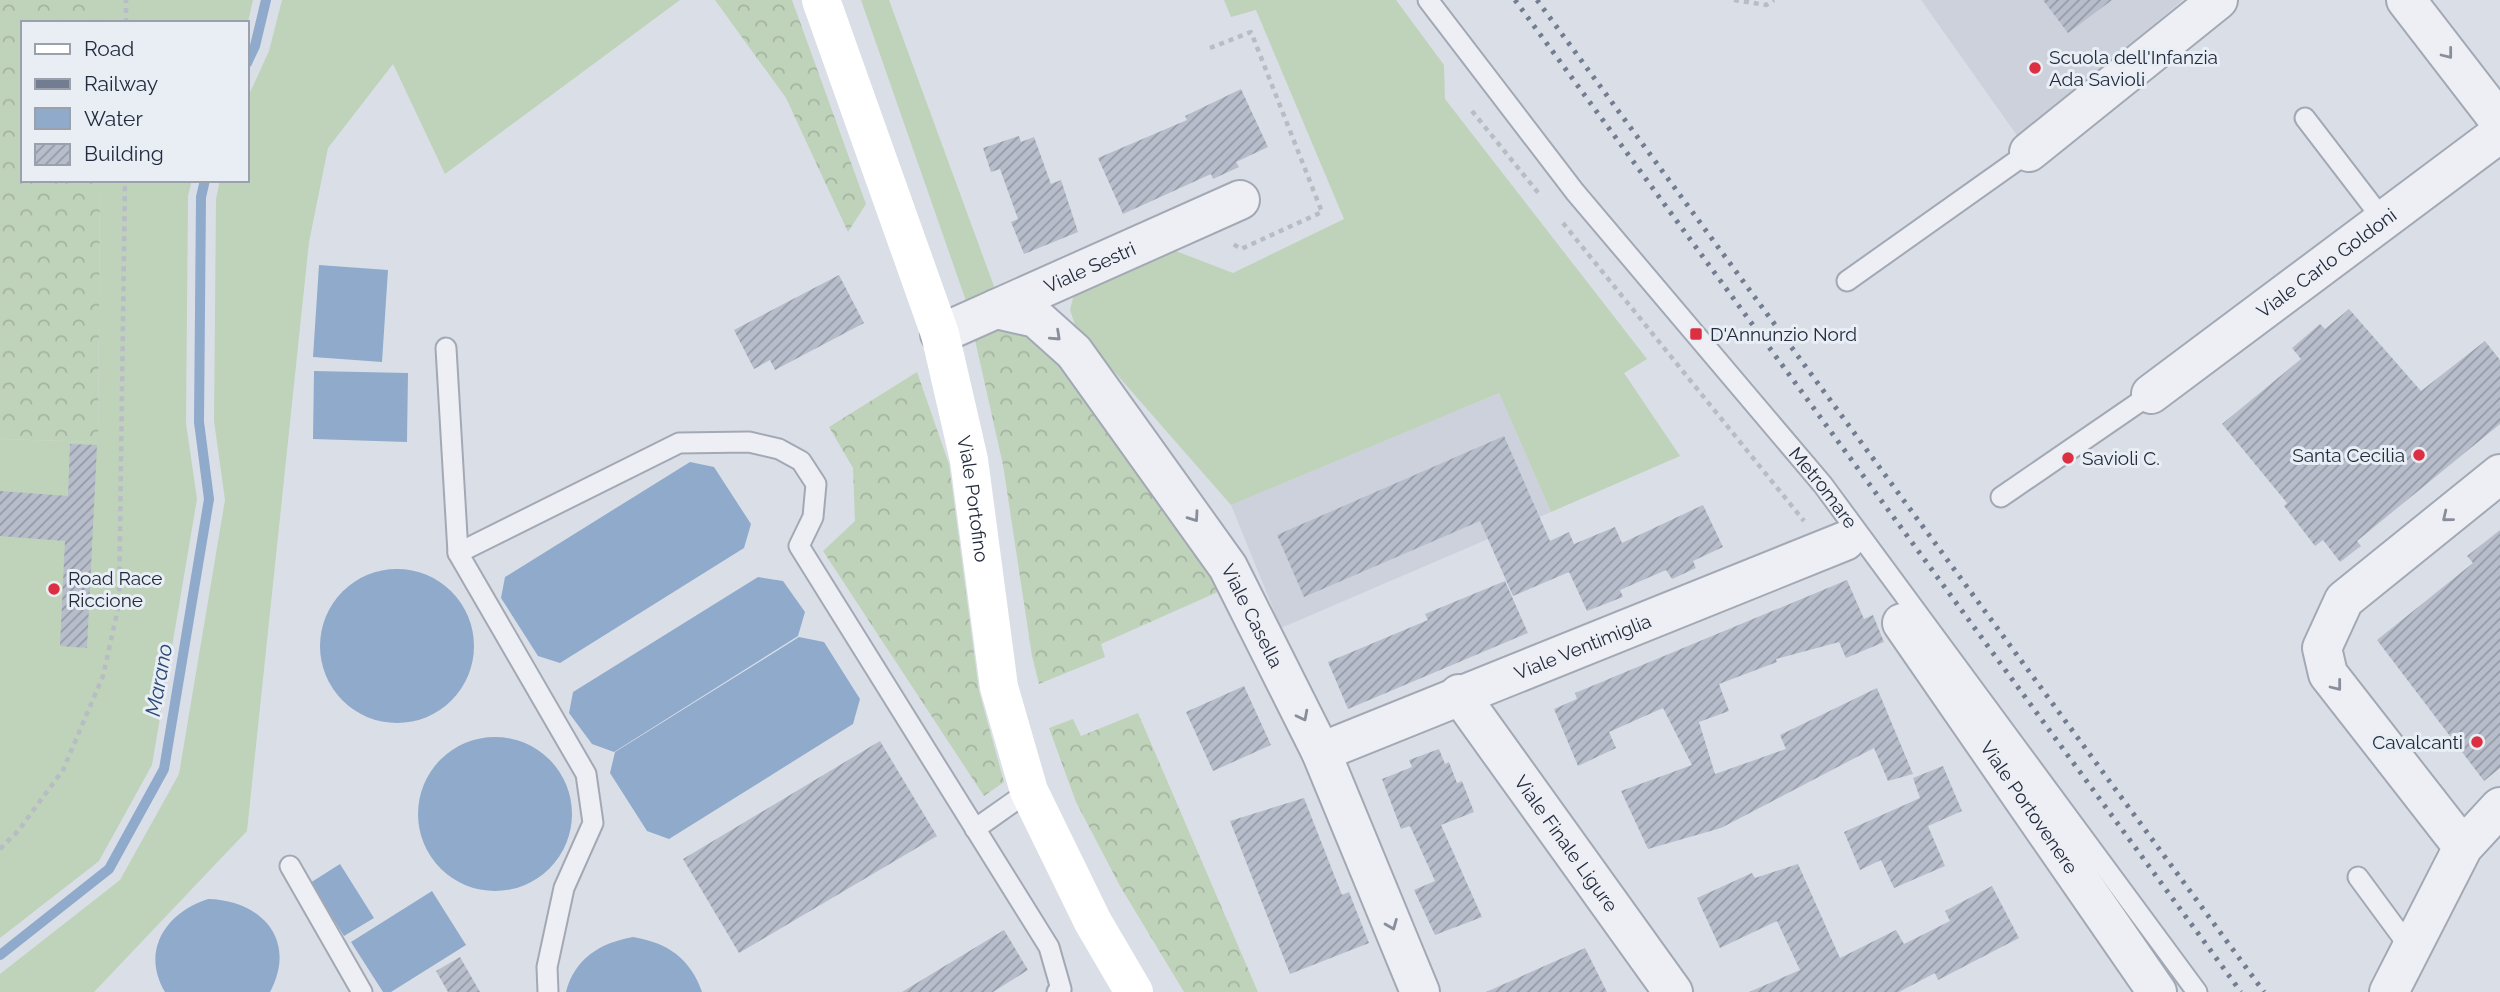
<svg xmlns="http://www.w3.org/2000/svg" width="2500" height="992" font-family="Raleway,sans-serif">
  <defs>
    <pattern id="forest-crowns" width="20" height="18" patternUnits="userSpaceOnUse" patternTransform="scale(1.75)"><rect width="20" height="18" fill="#bfd2ba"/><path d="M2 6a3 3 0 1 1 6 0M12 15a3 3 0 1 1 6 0" fill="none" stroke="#a4b4a1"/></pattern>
    <pattern id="building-hatch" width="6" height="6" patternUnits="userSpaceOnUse" patternTransform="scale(1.75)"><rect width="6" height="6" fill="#b7bdca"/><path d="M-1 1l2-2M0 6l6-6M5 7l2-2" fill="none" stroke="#949aa5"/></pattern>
  </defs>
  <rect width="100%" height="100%" fill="#dadfe7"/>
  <!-- built -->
  <path fill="#ccd1dc" d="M1921 0H2183L2018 137Z
    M1499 393 1551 512 1281 628 1231 505Z"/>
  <!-- grass -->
  <path fill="#bfd2ba" d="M102 0H253L247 26V23H102Z
    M282 0H680L445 174 393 64 328 148 309 242 247 831 94 992H0V974L120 880 179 774 225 500 214 421 216 199 220 180H247V99L269 51Z
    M861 0H889L995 289 966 301Z
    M1224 0H1396L1444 65 1445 99 1647 359 1624 373 1680 456 1551 512 1499 393 1231 505 1076 328 1070 310 1074 294 1168 248 1233 273 1344 219 1256 10 1231 17Z
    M100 180H192L188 196 186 423 197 499 152 765 99 861 0 938V439L98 442Z"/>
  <!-- forest -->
  <path fill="url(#forest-crowns)" d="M0 0H102V23H23V180H100L98 442 0 439Z
    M715 0H792L866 204 848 232 786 98Z
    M995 331 1029 332 1063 363 1183 527 1220 591 1101 644 1105 657 1039 684 1032 656 1003 465 975 340Z
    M917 372 949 464 979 691 1004 782 984 796 823 551 855 521 853 468 829 427Z
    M1138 713 1258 992H1184L1120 886 1076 802 1049 728 1073 719 1081 736Z"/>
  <!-- water -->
  <path fill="#90aacc" d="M319 265 388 270 382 362 313 357Z
    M314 371 408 373 407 442 313 439Z
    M690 462 714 467 751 524 744 548 560 663 538 656 501 598 505 577Z
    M320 646a77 77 0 1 1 154 0a77 77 0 1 1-154 0Z
    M758 577 783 581 805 612 798 636 614 752 592 744 569 713 573 692Z
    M799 637 824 642 860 699 853 724 669 839 647 831 610 773 615 752Z
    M418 814a77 77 0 1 1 154 0a77 77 0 1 1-154 0Z
    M340 864 374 918 344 936 310 883Z
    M432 891 466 945 391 992H383L351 942Z
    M208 899C261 900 298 940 270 992H165C140 950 167 912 208 899Z
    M633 937C668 943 690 958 702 992H566C575 958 600 943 633 937Z"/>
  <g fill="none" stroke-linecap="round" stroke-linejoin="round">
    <!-- stream -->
    <path stroke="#90aacc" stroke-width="10" d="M247 63 255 46 266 0
      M0 955 109 869 164 769 209 499 199 422 201 197 205 180"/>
  </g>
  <!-- building -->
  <path fill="url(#building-hatch)" d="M2043 0H2112L2068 33Z
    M1241 89 1268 147 1236 162 1239 167 1213 179 1211 174 1123 214 1098 158 1187 120 1185 116Z
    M1019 136 1021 142 1034 137 1051 184 1061 180 1078 232 1024 254 1011 222 1018 219 1000 169 991 172 983 148Z
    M839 275 864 323 775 370 770 360 754 369 734 330Z
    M2349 309 2421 391 2485 341 2500 360V424L2357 541 2361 546 2340 562 2323 540 2315 546 2284 506 2287 503 2222 424 2301 359 2292 348 2320 324 2325 329Z
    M1504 436 1550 541 1569 532 1574 544 1615 527 1622 543 1703 505 1723 547 1693 561 1696 568 1672 579 1666 570 1620 590 1623 597 1587 611 1569 572 1513 596 1480 521 1304 597 1277 535Z
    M70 444 97 445 87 648 60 646 65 541 0 536V491L68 496Z
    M2500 530V768L2484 781 2377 640 2473 563 2467 556Z
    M1847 580 1864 619 1873 615 1884 642 1846 658 1839 642 1776 659 1777 662 1719 684 1729 711 1699 722 1715 774 1786 749 1780 735 1877 688 1913 774 1888 781 1874 748 1721 828 1648 849 1621 791 1692 765 1663 708 1609 732 1616 748 1578 766 1554 709 1577 699 1575 693Z
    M1505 581 1528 633 1348 709 1328 662 1428 620 1425 614Z
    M1244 686 1271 745 1213 771 1186 712Z
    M880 741 937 836 739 953 683 859Z
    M1439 749 1445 764 1449 762 1457 783 1462 781 1474 812 1441 825 1482 917 1435 935 1414 890 1435 881 1410 826 1401 829 1382 779 1412 767 1409 760Z
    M1943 766 1962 811 1928 826 1945 866 1894 888 1881 860 1860 870 1844 832 1920 798 1913 778Z
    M1304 798 1342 895 1349 892 1369 943 1290 974 1230 821Z
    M1798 864 1840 958 1896 930 1904 944 1950 921 1945 911 1992 886 2019 938 1938 980 1935 973 1899 992H1749L1800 970 1777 921 1720 948 1697 898 1752 873 1755 878Z
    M1004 930 1028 970 993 992H902Z
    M1585 948 1607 992H1486Z
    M460 957 480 992H448L436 971Z"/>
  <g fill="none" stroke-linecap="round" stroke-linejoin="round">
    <defs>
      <g id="lane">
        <path id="s1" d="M1428 0 1575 192 1823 485 2197 992"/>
        <path d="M2305 118 2384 221"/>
        <path d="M1847 281 2029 152"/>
        <path d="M446 348 458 553"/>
        <path d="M2001 497 2151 394"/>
        <path d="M975 829 1029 791"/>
        <path d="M290 866 362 992"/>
        <path d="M2358 877 2411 949"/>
        <path d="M548 992 547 967 564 888 593 823 586 774 458 553 679 443 749 442 779 449 801 461 816 484 813 517 799 546 1049 947 1061 989 1057 992"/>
      </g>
      <g id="street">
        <path d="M2406 0 2500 122"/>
        <path d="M2029 152 2218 0"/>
        <path id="s2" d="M996 309 1036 318 1074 352 1228 567 1321 752 1420 992"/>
        <path id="s3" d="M940 334 1240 200"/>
        <path id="s4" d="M2151 394 2500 133"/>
        <path id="s5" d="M1902 623 2157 992"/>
        <path id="s6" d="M1459 694 1673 992"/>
        <path id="s7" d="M1321 752 1845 541"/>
        <path d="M2463 847 2328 674 2322 648 2344 600 2500 474"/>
        <path d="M2389 992 2463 847 2500 807"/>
      </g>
    </defs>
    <!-- lane casing -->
    <use href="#lane" stroke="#a3a9b4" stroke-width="23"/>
    <!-- street casing -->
    <use href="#street" stroke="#a3a9b4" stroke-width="42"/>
    <!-- path -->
    <path stroke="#b8bcc5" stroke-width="4.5" stroke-dasharray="5 5" stroke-linecap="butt" d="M1734 0 1766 5 1774 0
      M126 23V0
      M1210 48 1251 32 1322 212 1241 249 1230 242
      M1472 111 1540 195
      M1563 223 1804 521
      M0 849 18 831 63 770 103 676 119 604 125 180"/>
    <!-- lane -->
    <use href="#lane" stroke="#edeff5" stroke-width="19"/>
    <!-- street -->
    <use href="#street" stroke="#edeff5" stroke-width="38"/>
    <!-- secondary -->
    <path stroke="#fff" stroke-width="38" id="s8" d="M821 0 940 334 969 460 999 687 1029 791 1093 922 1134 992"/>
    <!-- rail -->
    <path stroke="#727d92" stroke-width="5" stroke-dasharray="3.5 7" stroke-linecap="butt" d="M1515 0 2241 992
      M1537 0 2264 992"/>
  </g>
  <!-- one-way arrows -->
  <defs><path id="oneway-chevron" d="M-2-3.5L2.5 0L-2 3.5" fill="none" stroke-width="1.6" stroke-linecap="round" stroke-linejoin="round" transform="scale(1.75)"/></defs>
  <g stroke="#888e9a">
    <use href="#oneway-chevron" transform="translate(2448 54) rotate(52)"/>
    <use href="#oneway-chevron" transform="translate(1056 336) rotate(43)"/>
    <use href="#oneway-chevron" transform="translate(1194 517) rotate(55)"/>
    <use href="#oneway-chevron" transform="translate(2447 517) rotate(141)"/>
    <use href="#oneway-chevron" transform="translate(2337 686) rotate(52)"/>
    <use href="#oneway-chevron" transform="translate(1303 716) rotate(63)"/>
    <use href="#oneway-chevron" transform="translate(1392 925) rotate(68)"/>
  </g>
  <!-- markers -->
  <g fill="#dc2f41" stroke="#e9eef5" stroke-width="2.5">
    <circle cx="2035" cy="68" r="7"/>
    <rect x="1689" y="327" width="14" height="14" rx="3.5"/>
    <circle cx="2419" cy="455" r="7"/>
    <circle cx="2068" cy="458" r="7"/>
    <circle cx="54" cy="589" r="7"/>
    <circle cx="2477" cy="742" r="7"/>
  </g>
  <g text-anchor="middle" stroke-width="6" stroke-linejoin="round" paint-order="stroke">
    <!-- poi labels -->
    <g font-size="19" fill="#232c3e" stroke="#e9eef5" text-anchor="start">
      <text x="2049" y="64">Scuola dell'Infanzia<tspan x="2049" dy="22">Ada Savioli</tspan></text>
      <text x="1710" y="341">D'Annunzio Nord</text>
      <text x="2405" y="462" text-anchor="end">Santa Cecilia</text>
      <text x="2082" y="465">Savioli C.</text>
      <text x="68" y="585">Road Race<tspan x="68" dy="22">Riccione</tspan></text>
      <text x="2463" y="749" text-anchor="end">Cavalcanti</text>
    </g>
    <!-- street labels -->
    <g font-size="19" fill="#232c3e" stroke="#e9eef5">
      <text dy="7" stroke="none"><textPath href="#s4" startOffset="219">Viale Carlo Goldoni</textPath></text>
      <text dy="7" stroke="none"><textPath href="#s3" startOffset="164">Viale Sestri</textPath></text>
      <text dy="7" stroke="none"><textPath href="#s1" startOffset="628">Metromare</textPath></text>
      <text dy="7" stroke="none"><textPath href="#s8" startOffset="523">Viale Portofino</textPath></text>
      <text dy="7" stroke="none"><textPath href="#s2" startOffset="411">Viale Casella</textPath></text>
      <text dy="7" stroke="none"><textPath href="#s7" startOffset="282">Viale Ventimiglia</textPath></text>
      <text dy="7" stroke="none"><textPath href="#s5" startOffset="224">Viale Portovenere</textPath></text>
      <text dy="7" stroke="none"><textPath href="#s6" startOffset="184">Viale Finale Ligure</textPath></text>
    </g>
    <!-- water labels -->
    <g font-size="21" font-style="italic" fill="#294876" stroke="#e9eef5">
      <text transform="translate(159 680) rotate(-80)" y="7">Marano</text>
    </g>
  </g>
  <!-- legend -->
  <rect x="21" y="21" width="228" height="161" fill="#e9eef5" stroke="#9aa0ac" stroke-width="2"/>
  <rect x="35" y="44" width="35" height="10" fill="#ffffff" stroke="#9aa0ac" stroke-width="2"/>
  <text x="84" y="56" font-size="21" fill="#232c3e">Road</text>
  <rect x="35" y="79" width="35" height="10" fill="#727d92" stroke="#9aa0ac" stroke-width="2"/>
  <text x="84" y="91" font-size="21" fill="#232c3e">Railway</text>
  <rect x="35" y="108" width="35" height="21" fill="#90aacc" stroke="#9aa0ac" stroke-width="2"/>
  <text x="84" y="126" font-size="21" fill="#232c3e">Water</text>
  <rect x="35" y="144" width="35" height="21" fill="url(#building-hatch)" stroke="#9aa0ac" stroke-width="2"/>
  <text x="84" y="161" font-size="21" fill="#232c3e">Building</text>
</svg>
